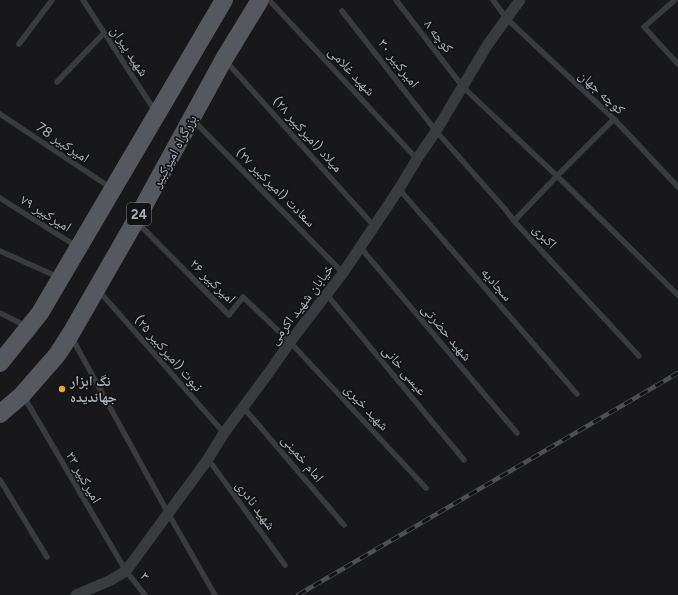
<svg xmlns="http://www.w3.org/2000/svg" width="678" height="595" font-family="Figtree,'Noto Naskh Arabic',sans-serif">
  <rect width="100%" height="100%" fill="#18181a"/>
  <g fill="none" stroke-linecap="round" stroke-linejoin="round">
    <!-- service -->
    <path stroke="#393b3f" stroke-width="5.5" d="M83 0 155 111
      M269 0 417 159
      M396 0 463 87 557 176 678 295
      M493 0 507 19 614 119 678 187
      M675 0 644 27 678 64
      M342 11 436 131 505 209 514 221 639 356
      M19 44 52 0
      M225 60 374 226
      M57 82 104 33
      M0 114 111 188
      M193 120 343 273
      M399 189 577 394
      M0 198 76 246
      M514 221 557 176 614 119
      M138 223 229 315 243 297 290 342 426 488
      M360 247 517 433
      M0 251 58 277
      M99 291 224 433
      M327 295 464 460
      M0 313 26 326
      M72 338 168 513 215 595
      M24 397 126 571 145 595
      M243 407 344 525
      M208 459 285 565
      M0 480 47 557"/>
    <!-- minor -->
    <path stroke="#393b3f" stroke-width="11" d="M76 595 111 580 126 571 208 459 224 433 270 371 290 342 343 273 399 189 417 159 436 131 488 44 520 0"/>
    <!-- primary -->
    <path stroke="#55585e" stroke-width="18" d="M0 363 40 313 224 0
      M0 414 22 395 57 355 70 335 136 220 224 59 260 0"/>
    <defs>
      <path id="rail" d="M298 595 678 373"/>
    </defs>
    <!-- rail casing -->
    <use href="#rail" stroke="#4c4f54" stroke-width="4.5"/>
    <!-- rail -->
    <use href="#rail" stroke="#131315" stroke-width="3" stroke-dasharray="9" stroke-linecap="butt"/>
  </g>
  <!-- markers -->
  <circle fill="#eea03c" stroke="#131315" stroke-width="1.5" cx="62" cy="389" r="4"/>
  <g text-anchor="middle" stroke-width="3.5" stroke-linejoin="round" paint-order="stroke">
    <!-- shield labels -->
    <rect fill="#131315" stroke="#7d8288" stroke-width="1" x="127" y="203" width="24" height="22" rx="3"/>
    <g font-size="13" font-weight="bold" fill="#abb1ba">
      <text x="139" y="219">24</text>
    </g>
    <!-- street labels -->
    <g font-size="14" fill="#abb1ba" stroke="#131315">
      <text transform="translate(439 36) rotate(52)" y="5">کوچه ۸</text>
      <text transform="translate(130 51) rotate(57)" y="5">شهید پیران</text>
      <text transform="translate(399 63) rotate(52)" y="5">امیرکبیر ۳۰</text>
      <text transform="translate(352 71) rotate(47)" y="5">شهید غلامی</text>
      <text transform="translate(602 92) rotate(43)" y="5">کوچه جهان</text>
      <text transform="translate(308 134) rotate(48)" y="5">میلاد (امیرکبیر ۲۸)</text>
      <text transform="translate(63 142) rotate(34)" y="5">امیرکبیر 78</text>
      <text transform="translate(174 151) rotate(-62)" y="5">بزرگراه امیرکبیر</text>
      <text transform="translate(276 187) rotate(45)" y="5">سعادت (امیرکبیر ۲۷)</text>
      <text transform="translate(46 213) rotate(32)" y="5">امیرکبیر ۷۹</text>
      <text transform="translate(545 236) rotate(47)" y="5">اکبری</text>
      <text transform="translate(213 281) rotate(44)" y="5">امیرکبیر ۲۶</text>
      <text transform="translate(497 284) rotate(49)" y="5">سجادیه</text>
      <text transform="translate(301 304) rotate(-53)" y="5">خیابان شهید اکرمی</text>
      <text transform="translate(447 332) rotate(50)" y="5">شهید حضرتی</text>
      <text transform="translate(169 353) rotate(49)" y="5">نبوت (امیرکبیر ۲۵)</text>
      <text transform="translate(405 370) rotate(50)" y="5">عیسی خانی</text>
      <text transform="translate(367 407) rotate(47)" y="5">شهید خیری</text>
      <text transform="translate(303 458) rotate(50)" y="5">امام خمینی</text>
      <text transform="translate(84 477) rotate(60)" y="5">امیرکبیر ۲۳</text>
      <text transform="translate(256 505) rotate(54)" y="5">شهید نادری</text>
      <text transform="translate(145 576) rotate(51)" y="5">۳</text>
    </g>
    <!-- poi labels -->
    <g font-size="14" font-weight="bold" fill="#abb1ba" stroke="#131315" text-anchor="start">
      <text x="70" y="386">نگ ابزار<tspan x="70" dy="16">جهاندیده</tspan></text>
    </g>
  </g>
</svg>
